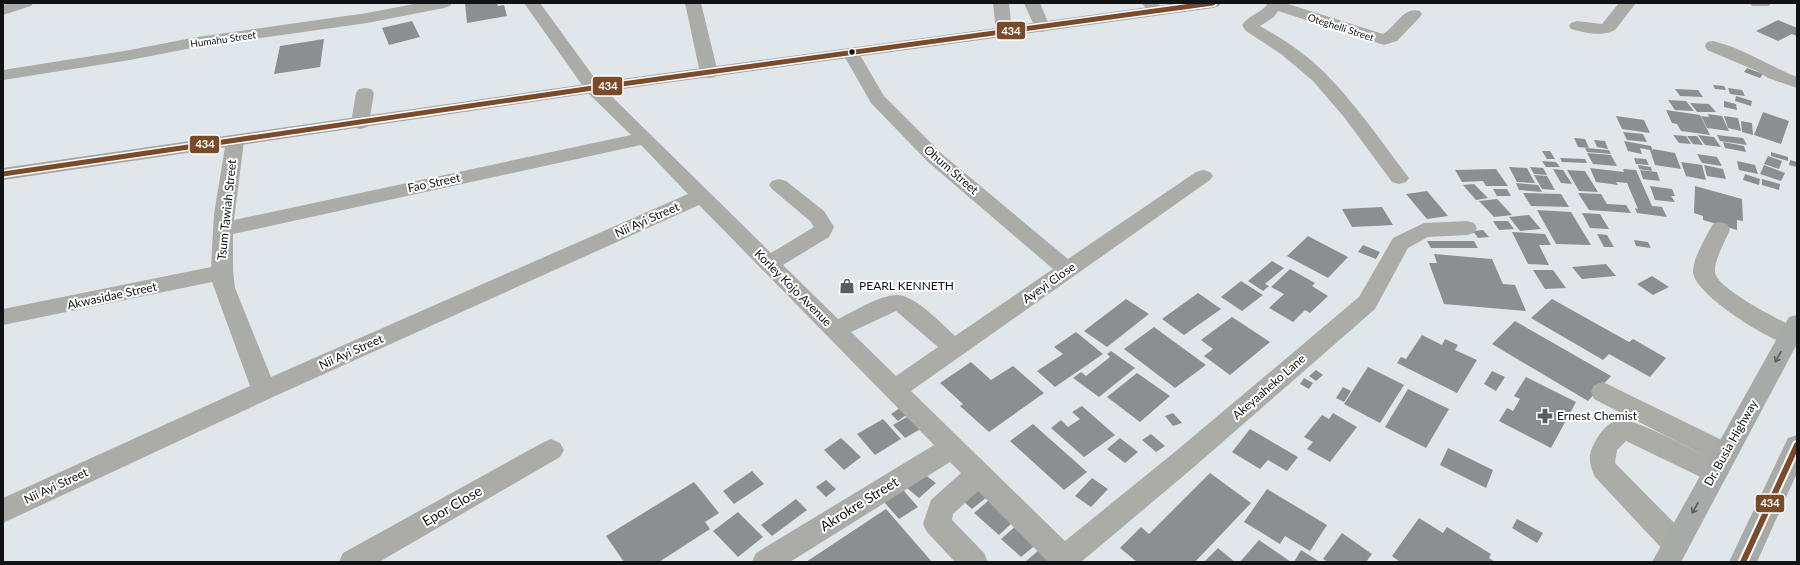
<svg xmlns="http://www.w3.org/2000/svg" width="1800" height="565" font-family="Lato,sans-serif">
  <rect width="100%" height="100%" fill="#e1e6eb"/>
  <!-- building -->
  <path fill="#8c8f92" d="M465 3H497L498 6 504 5 507 16 467 23Z
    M1778 20 1797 28V36L1792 34 1778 41 1756 31Z
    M412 21 420 37 389 45 382 28Z
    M324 39 320 67 274 74 280 46Z
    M1747 68 1763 74 1760 78 1744 72Z
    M1713 85 1724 86 1726 90 1715 89Z
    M1728 88 1742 90 1745 96 1730 94Z
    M1675 89 1698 90 1703 97 1680 96Z
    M1736 96 1752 101 1751 106 1735 101Z
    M1668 100 1686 101 1694 111 1675 110Z
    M1724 101 1736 104 1737 110 1724 107Z
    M1690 103 1709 104 1716 112H1697Z
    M1666 110 1700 115 1710 135 1681 131 1677 124 1672 123Z
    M1763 112 1789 121 1781 144 1754 135Z
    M1708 114 1722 116 1729 131 1707 128 1701 116 1709 117Z
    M1616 116 1644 120 1650 133 1622 129Z
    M1724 116 1738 118 1741 131 1728 128Z
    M1741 121 1752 123 1753 135 1742 132Z
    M1623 132 1643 134 1647 142 1627 140Z
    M1673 135 1686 136 1691 144 1679 143Z
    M1698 135 1714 137 1721 147 1705 145Z
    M1717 135 1743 138 1747 145 1720 141Z
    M1687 136H1697L1703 145 1693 144Z
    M1574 138 1585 139 1589 148 1578 147Z
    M1594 140 1605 141 1608 149 1597 147Z
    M1624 141 1651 146 1653 151V149L1675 153 1681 169 1655 165 1650 150 1640 148 1642 154 1628 151Z
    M1723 142 1744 146 1746 152 1725 148Z
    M1585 148 1609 150 1611 154 1587 152Z
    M1542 151H1550L1555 159H1547Z
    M1771 152 1788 157V161L1771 156Z
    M1587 153 1611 155 1617 166 1593 164Z
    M1697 154 1717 157 1722 166 1702 163Z
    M1768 156 1782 161 1779 169 1764 164Z
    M1560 158 1585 159 1587 163 1562 162Z
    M1634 158 1646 159 1649 165 1636 164Z
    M1790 160 1797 162V167L1789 165Z
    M1542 161 1556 162 1560 167H1546Z
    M1737 161 1755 165 1758 174 1739 170Z
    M1681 162 1702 165 1706 180 1686 176Z
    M1638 165 1651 167 1652 171 1639 169Z
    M1704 165 1723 169 1726 179 1707 176Z
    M1764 165 1785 173 1781 181 1760 174Z
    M1509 167 1527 168 1535 183 1517 182Z
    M1530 167 1543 168 1547 175 1534 174Z
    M1590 168 1624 172 1623 169 1636 170 1652 206 1662 207 1667 217 1637 213 1635 208 1638 209 1627 183 1616 182 1618 185 1596 182Z
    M1496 169 1508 186H1486L1483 181 1462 182 1455 170Z
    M1553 169 1563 170 1572 184 1561 183Z
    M1567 170 1585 171 1598 192 1579 191Z
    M1640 170 1657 172 1660 181 1643 179Z
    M1745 174 1760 179 1759 185 1743 180Z
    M1534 175 1547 176 1555 190 1542 189Z
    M1762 179 1780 184 1779 190 1762 185Z
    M1516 183 1538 185 1542 192 1519 190Z
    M1474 184 1488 198 1476 200 1463 185Z
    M1650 186 1672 189 1675 196H1671L1675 202 1655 200Z
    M1695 186 1742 199 1743 221 1737 220V230L1703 220V216L1694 213Z
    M1493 189H1507L1511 196H1497Z
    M1427 191 1448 216 1427 219 1406 194Z
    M1523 193 1561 194 1569 207 1531 206Z
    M1578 193 1601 194 1607 204 1626 205 1631 213 1589 210Z
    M1497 199 1512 215 1494 217 1479 201Z
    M1382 207 1393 225 1352 227 1342 209Z
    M1537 210 1571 212 1591 245 1556 244Z
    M1582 213 1600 214 1609 229 1590 228Z
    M1529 215 1541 229 1520 231 1509 217Z
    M1493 221H1508L1514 229 1499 230Z
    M1483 230 1489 237 1478 238 1473 231Z
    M1512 232 1545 234 1551 245H1539L1549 265 1528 264Z
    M1597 234 1607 235 1614 247H1604Z
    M1308 236 1348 257 1328 278 1287 256Z
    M1634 240 1648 242 1651 248 1636 246Z
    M1427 241H1474L1478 248H1431Z
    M1363 245 1380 252 1376 259 1358 252Z
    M1434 254 1492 259 1503 284 1515 285 1526 311 1444 304 1429 263H1437Z
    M1272 261 1284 268 1265 284 1269 286 1263 291 1248 281Z
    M1606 264 1616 276 1582 279 1572 267Z
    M1290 269 1315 283 1312 286 1328 296 1310 313 1305 310 1293 322 1269 308 1284 294 1271 287Z
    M1533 270H1553L1566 288 1545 289Z
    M1652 276 1669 287 1653 295 1637 284Z
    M1241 281 1263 295 1242 311 1221 297Z
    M1198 293 1221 309 1184 335 1162 319Z
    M1126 299 1149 314 1107 347 1084 331Z
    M1552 299 1629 342 1633 339 1666 358 1650 377 1609 354 1603 360 1531 318Z
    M1232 317 1270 342 1230 375 1204 356 1213 349 1201 340Z
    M1515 321 1611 376 1588 401 1492 344Z
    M1154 327 1206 365 1175 388 1124 349Z
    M1076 332 1103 354 1055 387 1037 371 1063 354 1054 347Z
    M1422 335 1442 345 1445 339 1458 345 1455 350 1477 360 1457 393 1397 363 1401 357 1406 359Z
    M1111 351 1135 368 1099 397 1073 378 1081 372 1086 376 1110 357 1107 354Z
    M971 362 991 380 1013 366 1044 393 989 432 960 406 963 404 940 383Z
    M1368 367 1404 385 1380 423 1344 404Z
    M1316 370 1323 375 1316 381 1309 376Z
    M1492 371 1505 377 1496 391 1484 384Z
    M1137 373 1170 396 1140 422 1107 397Z
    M1526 377 1576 402 1551 448 1499 421 1507 408 1513 411 1520 399 1514 396Z
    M1304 378 1313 383 1309 389 1300 384Z
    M1343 387 1351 391 1344 402 1336 398Z
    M1408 389 1449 409 1426 448 1385 427Z
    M903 406 909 413 898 421 891 414Z
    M1082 406 1115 435 1084 457 1051 428 1061 420 1068 427 1080 419 1072 412Z
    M1173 413 1182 423 1173 426 1165 416Z
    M1333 413 1357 427 1330 462 1307 449 1313 442 1304 437 1322 415 1329 419Z
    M912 414 924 427 905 438 893 425Z
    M883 419 901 439 875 455 857 434Z
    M1033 424 1087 472 1064 490 1010 441Z
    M1250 429 1298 457 1287 471 1268 460 1260 469 1232 452Z
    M1151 434 1165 446 1156 452 1142 440Z
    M841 438 861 457 844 470 824 450Z
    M1120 438 1138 452 1125 463 1107 449Z
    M1448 448 1493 470 1486 488 1440 465Z
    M752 471 764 484 734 504 723 491Z
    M1210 473 1251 503 1195 562H1137L1120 548 1141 527 1149 534Z
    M924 474 936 483 919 498 907 488Z
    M1092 478 1108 489 1091 507 1075 496Z
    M826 480 836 489 826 497 816 487Z
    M694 482 719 513 705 522 710 529 659 562H624L606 536Z
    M977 488 987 497 972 509 962 500Z
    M1267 489 1327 525 1310 551 1285 536 1280 544 1244 522Z
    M903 490 918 507 899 519 884 502Z
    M796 499 807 510 772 536 761 525Z
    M989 500 1013 522 999 535 974 513Z
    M886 509 932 562H806Z
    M738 512 763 537 738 557 713 531Z
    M1419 518 1443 533 1447 527 1491 554 1489 558 1495 562H1400L1392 556Z
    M1517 519 1543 533 1537 543 1512 528Z
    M1017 525 1038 543 1021 557 1001 539Z
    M1342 533 1372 554 1366 562H1328L1323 559Z
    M1259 540 1291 562H1240Z
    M1218 548 1235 562H1204Z
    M1039 550 1052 562H1025Z
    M1301 550 1320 562H1294Z"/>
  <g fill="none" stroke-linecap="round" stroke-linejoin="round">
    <!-- minor -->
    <path fill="#abaca8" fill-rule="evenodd" d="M9 3H33L31 6 3 15V5Z
      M419 3H452L450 6 444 8 367 23 197 47 130 60 3 80V70L130 50 197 37 367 13Z
      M524 3H540L599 84 771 253 814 227 810 221 772 189 769 185 772 181 779 179 786 181 824 211 834 227 829 237 783 265 838 319C853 312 881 294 898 295 916 296 942 324 955 336L1053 269 928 162 871 103 843 54 845 50 851 49 857 50 884 96 942 154 1068 259 1196 172 1203 170 1210 172 1213 176 1210 180 911 391 1065 541 1176 451 1359 297 1393 238 1424 223 1467 221 1474 223 1477 228 1474 233 1467 235 1428 237 1408 248 1375 309 1194 467 1081 562H1048L978 491 953 514 952 520 984 553 988 562H955L927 532 923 524 931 500 961 473 950 462 790 562H752L756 553 934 445 699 205 273 397 3 523V498L250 386 212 282 3 325V309L211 267 214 214 226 141 228 137 235 135 242 137 244 141 234 220 631 135 587 92ZM641 145 688 194 271 377 235 288 233 270V234ZM896 311 938 347 896 376 851 332Z
      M685 3H701L718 73 715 77 709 78 703 77 700 73Z
      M993 3H1009L1012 32 1010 36 1004 37 998 36 996 32Z
      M1024 3H1040L1050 27 1048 30 1042 32 1036 30Z
      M1142 3H1158L1163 10 1161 13 1155 15 1149 13Z
      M1266 3H1285L1383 34C1396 27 1403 6 1420 11L1422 14 1420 17 1397 41 1384 45 1278 11 1274 17 1260 26C1283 39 1306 54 1325 73 1355 103 1380 140 1406 174L1409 178 1406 182 1399 184 1392 182 1344 117 1313 81 1281 54 1246 31 1242 25C1248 16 1260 13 1267 5Z
      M1619 3H1636L1615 30C1602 37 1585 33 1571 29L1569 26 1571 23 1577 21 1602 24Z
      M1750 3H1771L1769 6H1752Z
      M1713 41C1743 48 1769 66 1797 77V88L1768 78 1757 71 1707 50 1705 46 1707 42Z
      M365 88 371 89 374 93 369 123 367 127 360 129 353 127 351 123 356 93 359 89Z
      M1720 222 1727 224 1730 229C1726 241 1714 259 1715 272 1716 289 1782 321 1797 329V342C1794 343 1791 345 1788 344 1768 340 1694 294 1693 272 1693 258 1704 241 1710 229L1713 224Z
      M1603 382 1734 446 1738 454 1734 462 1725 465 1718 462 1724 465 1728 473 1724 481 1715 484 1626 441 1617 450 1615 463 1686 535 1690 544 1686 553 1676 556 1666 553 1595 477C1588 462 1588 454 1596 440 1601 431 1611 419 1622 420 1641 421 1690 449 1709 458L1594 399 1591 392 1594 385Z
      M551 439 560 443 564 450 560 457 379 562H339L343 553 542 443Z"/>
    <!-- major -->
    <path fill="#a4a5a0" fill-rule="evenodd" d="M1178 3H1221L1219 6 1213 8 593 93 3 180V168L593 83Z"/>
    <!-- highway -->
    <path fill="#a8aaa8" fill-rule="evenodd" d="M1797 315V344L1681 562H1652L1789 317Z
      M1797 435V473L1757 562H1729L1788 438Z"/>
    <defs>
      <path id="bus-1-far1" d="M3 174 593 88 1213 3"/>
      <path id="bus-1" d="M1743 562 1797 445"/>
    </defs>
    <!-- bus-1-far1 casing -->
    <use href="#bus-1-far1" stroke="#fff" stroke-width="8"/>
    <!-- bus-1 casing -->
    <use href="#bus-1" stroke="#fff" stroke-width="10"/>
    <!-- bus-1-far1 -->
    <use href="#bus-1-far1" stroke="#7a4b2a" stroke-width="5"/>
    <!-- bus-1 -->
    <use href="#bus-1" stroke="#7a4b2a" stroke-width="6"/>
  </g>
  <!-- one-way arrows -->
  <defs><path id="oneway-shaft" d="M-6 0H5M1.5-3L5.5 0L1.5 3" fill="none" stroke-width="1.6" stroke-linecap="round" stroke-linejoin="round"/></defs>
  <g stroke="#5c5e5e">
    <use href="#oneway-shaft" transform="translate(1778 357) rotate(119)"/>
    <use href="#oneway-shaft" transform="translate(1695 508) rotate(119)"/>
  </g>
  <!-- icons -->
  <defs>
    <symbol id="shop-bare" viewBox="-9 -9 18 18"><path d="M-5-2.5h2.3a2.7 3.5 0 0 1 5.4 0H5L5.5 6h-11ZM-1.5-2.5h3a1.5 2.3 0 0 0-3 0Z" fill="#595c60" stroke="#fff" stroke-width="2.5" paint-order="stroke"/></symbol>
    <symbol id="pharmacy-bare" viewBox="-9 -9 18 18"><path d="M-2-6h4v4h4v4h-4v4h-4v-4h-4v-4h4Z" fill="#595c60" stroke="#fff" stroke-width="2.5" paint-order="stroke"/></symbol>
  </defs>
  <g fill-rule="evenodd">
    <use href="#shop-bare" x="836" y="275" width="22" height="22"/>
    <use href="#pharmacy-bare" x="1534" y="405" width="22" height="22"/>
  </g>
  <!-- markers -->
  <circle fill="#101215" stroke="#fff" stroke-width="1.5" cx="852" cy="52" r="3.5"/>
  <g text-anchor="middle" stroke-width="4" stroke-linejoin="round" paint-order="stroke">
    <!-- far-street labels -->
    <g font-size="10" fill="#101215" stroke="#fff">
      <text transform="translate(1341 27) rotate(18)" y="4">Oteghelli Street</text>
      <text transform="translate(223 39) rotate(-8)" y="4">Humahu Street</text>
    </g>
    <!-- street labels -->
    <g font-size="12" fill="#101215" stroke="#fff">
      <text transform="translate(951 170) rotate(41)" y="4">Ohum Street</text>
      <text transform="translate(434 183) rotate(-12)" y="4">Fao Street</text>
      <text transform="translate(227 210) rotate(-84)" y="4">Tsum Tawiah Street</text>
      <text transform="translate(647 220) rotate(-24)" y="4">Nii Ayi Street</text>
      <text transform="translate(1049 283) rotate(-35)" y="4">Ayeyi Close</text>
      <text transform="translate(793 288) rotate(45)" y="4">Korley Kojo Avenue</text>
      <text transform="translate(112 296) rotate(-12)" y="4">Akwasidae Street</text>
      <text transform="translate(351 352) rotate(-24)" y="4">Nii Ayi Street</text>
      <text transform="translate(1269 387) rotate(-41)" y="4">Akeyaaheko Lane</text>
      <text transform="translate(1731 443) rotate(-61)" y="4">Dr. Busia Highway</text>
      <text transform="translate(56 486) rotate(-25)" y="4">Nii Ayi Street</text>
    </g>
    <!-- poi labels -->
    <g font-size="12" fill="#101215" stroke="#fff" text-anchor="start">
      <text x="859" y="290">PEARL KENNETH</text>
      <text x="1557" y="420">Ernest Chemist</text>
    </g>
    <!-- near-street labels -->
    <g font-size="14" fill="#101215" stroke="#fff">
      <text transform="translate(859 504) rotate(-32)" y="5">Akrokre Street</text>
      <text transform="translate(452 506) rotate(-30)" y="5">Epor Close</text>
    </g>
  </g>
  <g stroke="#fff" stroke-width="1.5">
    <rect x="996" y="21" width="30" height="19" rx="4" fill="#7a4b2a"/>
    <rect x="592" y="76" width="31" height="20" rx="4" fill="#7a4b2a"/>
    <rect x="189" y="135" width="31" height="19" rx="4" fill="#7a4b2a"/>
    <rect x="1755" y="494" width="30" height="19" rx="4" fill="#7a4b2a"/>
  </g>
  <g font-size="11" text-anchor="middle" font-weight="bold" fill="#fff">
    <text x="1011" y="35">434</text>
    <text x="608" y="90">434</text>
    <text x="205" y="148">434</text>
    <text x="1770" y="507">434</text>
  </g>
  <!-- border -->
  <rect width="1800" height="565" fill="none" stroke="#101215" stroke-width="8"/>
</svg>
